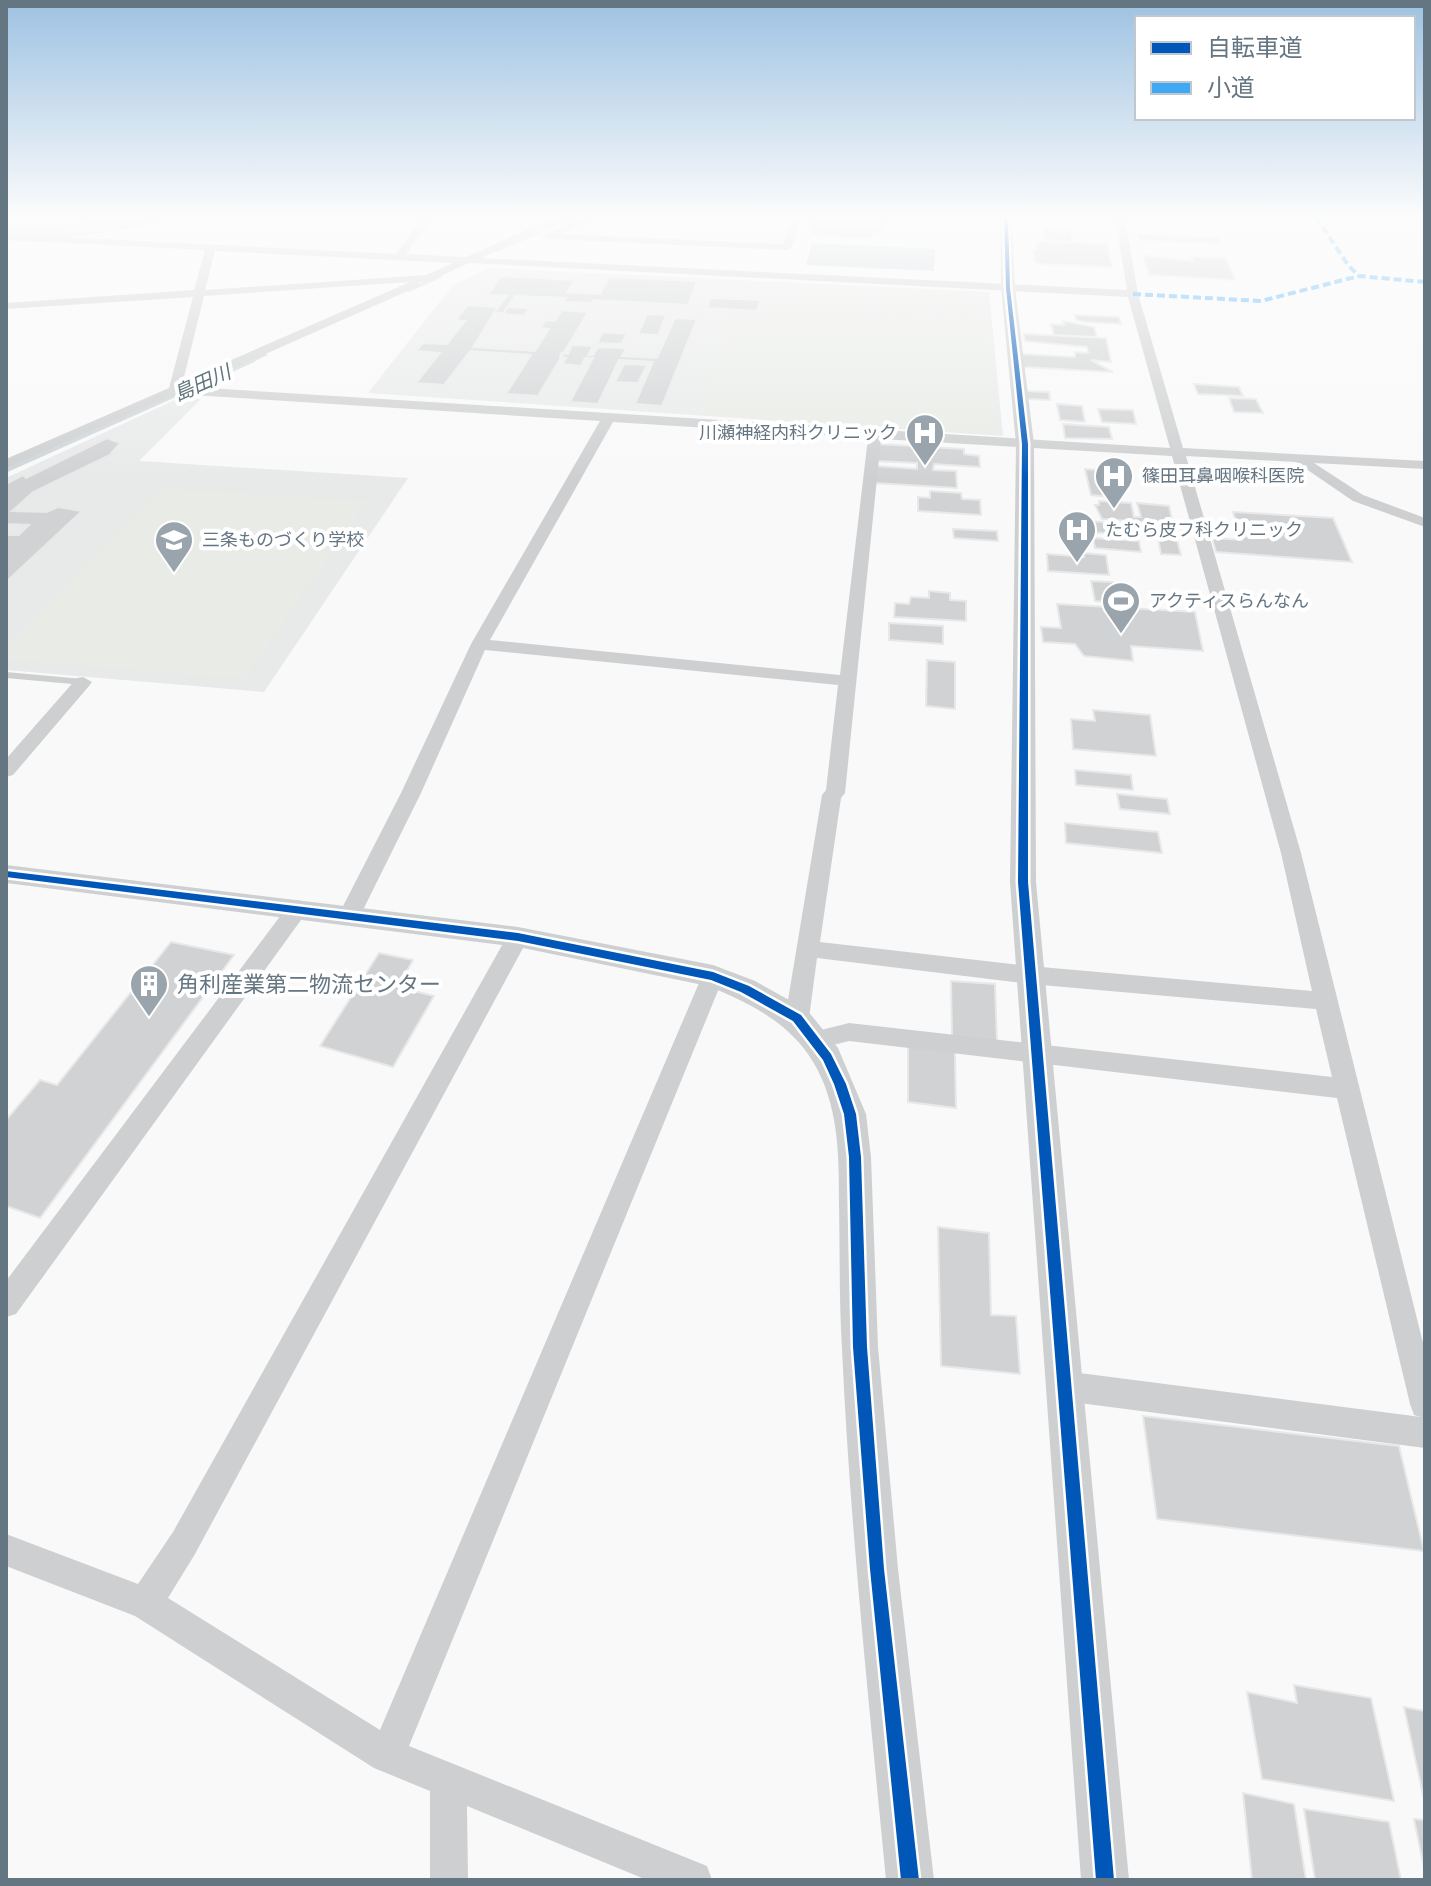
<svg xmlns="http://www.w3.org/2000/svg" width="1431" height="1886" font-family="'IBM Plex Sans','Noto Sans JP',sans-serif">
  <rect width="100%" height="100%" fill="#f9f9f9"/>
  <!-- built -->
  <path fill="#e8e9e9" d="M489 268 989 292 1003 436 368 393 453 285Z
    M179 398 201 399 139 461 408 478 264 692 6 670V478Z"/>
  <!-- green -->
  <path fill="#e8ebe6" d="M806 284 860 286 859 317 990 323 996 433 714 416 700 409 733 314H757L802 303Z
    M875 289 905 290 906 313 874 312Z
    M907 290 938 291 940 315 908 313Z
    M941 291 971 292 975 316 943 314Z
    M161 488 368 501 244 679 6 660V648Z"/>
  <!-- water -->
  <path fill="#ced6d9" d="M812 243 935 249 934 271 806 265Z"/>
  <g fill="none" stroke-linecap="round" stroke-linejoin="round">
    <!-- stream-far1 -->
    <path stroke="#ced6d9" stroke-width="4" d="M497 250 573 217
      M409 290 440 276
      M248 362 265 354"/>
    <!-- stream -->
    <path stroke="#ced6d9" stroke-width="5" d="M6 470 253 360"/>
    <!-- river -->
    <path fill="#ced6d9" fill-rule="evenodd" d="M115 217H162C147 234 33 239 6 241V227L78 223Z"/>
  </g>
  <!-- building -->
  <path fill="#d0d2d3" stroke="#e8e8e8" stroke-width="2" d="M813 217H886L883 233H872V237L860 239 812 234 813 230H809Z
    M1044 228 1071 230 1073 242 1045 240Z
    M1138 234 1218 238 1220 244 1139 240Z
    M1036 241 1107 244 1112 267 1040 264 1035 262 1033 251 1037 249Z
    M1143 255 1193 261 1191 257 1226 258 1235 280 1149 275Z
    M501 276 575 280 567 292 600 294 609 277 697 281 688 305 594 300 592 303 564 302 566 298 515 296 504 313H494L507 296 488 295Z
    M711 298 760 300 757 311 707 308Z
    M468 305 498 307 473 347 535 351 549 329 540 328 546 320 555 321 562 310 588 312 538 396 506 394 531 355 470 351 444 385 416 383 440 353 416 351 423 343 447 344 465 321 456 320Z
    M507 307 529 308 524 316 503 314Z
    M647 314 666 315 658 335 638 334Z
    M1075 315 1119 317 1121 324 1085 322 1076 320Z
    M675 318 697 319 662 406 635 404 653 362 619 360 598 404 570 402 593 358H585L581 366 562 364 566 358 560 357 561 353 568 354 572 345 593 346 588 355H593L598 347 626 348 622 356 657 358Z
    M1063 321 1094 327 1097 337 1054 335 1051 324 1064 325Z
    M603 332 627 334 621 344 597 343Z
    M1024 334 1106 338 1111 362 1091 360 1113 372 1023 367 1022 354 1075 357V352L1088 353 1087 347 1025 341Z
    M624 364 647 365 638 383 615 382Z
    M1194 384 1239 387 1243 396 1198 394Z
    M1026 391 1049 392 1050 400 1027 399Z
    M1229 398 1256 399 1263 413 1234 412Z
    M1057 404 1082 406 1085 422 1060 420Z
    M1098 409 1133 410 1136 424 1102 422Z
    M1063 424 1109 427 1112 439 1065 438Z
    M107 438 120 443 110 455 33 492 12 511 47 512 58 507 82 511 6 582V535H19L29 525 6 524V484L23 475 26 478Z
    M878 444 964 449V454L979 456 980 467 934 464 933 470 956 471 957 488 875 483 877 466 917 469V463L876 461Z
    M1085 469 1114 471 1121 498 1091 495Z
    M930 491 961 493 962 499 980 500 981 515 918 511V497L930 498Z
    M1099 501 1131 503 1134 517H1141L1137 503 1169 506 1173 524 1102 519 1095 505H1099Z
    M1233 512 1333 518 1352 562 1216 552 1212 538 1242 540Z
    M1088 521 1146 525 1148 536 1089 532Z
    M953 529 997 531 998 541 954 538Z
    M1093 538 1139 541 1141 552 1095 548Z
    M1158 538 1177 540 1181 555 1161 554Z
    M1083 553 1106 555 1109 575 1048 571 1047 554 1084 557Z
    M1091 581 1113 582 1118 603 1095 601Z
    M929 591 950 593V600L966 601V621L894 617 895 603 909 604 911 597 929 598Z
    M1057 604 1195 612 1203 651 1131 646 1133 661 1084 656 1075 644 1043 642 1041 627 1061 628Z
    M889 623 943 626V644L889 640Z
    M927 660 955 662V709L926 706Z
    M1093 710 1150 715 1156 756 1073 749 1071 719 1095 721Z
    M1075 770 1131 775 1133 790 1076 785Z
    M1117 794 1167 799 1170 814 1120 809Z
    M1065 823 1158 832 1162 853 1066 843Z
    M171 942 234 955 40 1218 6 1206V1120L40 1080 57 1085Z
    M379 953 413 960 398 987 434 996 393 1067 320 1046Z
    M951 981 995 984 997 1042 952 1038Z
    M908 1046 955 1052 956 1108 908 1102Z
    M938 1227 989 1233 991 1315 1016 1316 1020 1374 941 1366Z
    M1143 1416 1399 1446 1424 1551 1157 1519Z
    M1294 1685 1371 1698 1394 1801 1262 1779 1247 1692 1297 1703Z
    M1404 1707 1425 1711V1796L1423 1795Z
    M1243 1793 1294 1804 1306 1880H1252Z
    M1304 1809 1389 1822 1401 1880H1315Z
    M1414 1819 1425 1820V1873Z"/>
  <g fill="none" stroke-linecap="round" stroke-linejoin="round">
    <!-- service -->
    <path fill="#cecfd0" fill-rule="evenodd" d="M6 672 83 679 87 682 83 685 6 678Z"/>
    <!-- minor -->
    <path fill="#cecfd0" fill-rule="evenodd" d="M115 217H138L59 231 54 228Z
      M423 217H433L406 254 466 257 555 217H568L481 258 1127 290 1115 217H1125L1138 294 1183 448 1425 461V469L1314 463 1363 495 1425 518V527L1353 501 1296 462 1186 456 1301 853 1425 1351V1448L1064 1401 1054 1396 1049 1386 1054 1376 1064 1371 1421 1417 1414 1415 1410 1404 1337 1098 849 1041 817 1049 809 1047 805 1040 809 1033 849 1023 1332 1077 1316 1009 1030 984 817 958 809 1018 805 1024 797 1027 789 1024 785 1018 822 795 826 790 838 685 485 650 421 793 361 914 358 920H342L339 914 401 793 471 644 600 421 176 394 6 468V459L169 388 193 297 6 309V303L194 290 205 250 6 240V234L396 254ZM215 251 453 263 426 275 205 290ZM469 263 1128 297 1170 448 191 387 419 286V282L432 280ZM410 282 183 381 204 296ZM613 422 868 438 840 675 490 640ZM881 439 1172 456 1281 853 1312 991 1030 966 820 942 841 798 845 793Z
      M583 217H595L562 234 783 244 792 217H802L792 247 787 250 547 239 542 236Z
      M83 677 92 682 89 686 13 775 6 777V759L77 678Z
      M298 900 306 903 309 908 306 913 16 1314 6 1317V1281L290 903Z
      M518 929 526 931 529 937 195 1554 168 1598 380 1730 702 976 705 970 713 967 721 970 724 976 409 1746 707 1866 712 1880H647L467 1806 468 1880H430V1791L374 1768 135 1616 6 1566V1534L138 1584 173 1532 510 931Z"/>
    <!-- tertiary -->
    <path fill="#cecfd0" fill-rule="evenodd" d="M1000 217H1012L1015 288 1034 444 1036 882 1129 1880H1081L1010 882 1016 444 1001 288Z
      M6 865 518 927 713 965 755 981 807 1010 838 1048 866 1114 871 1157 878 1347 898 1569 934 1880H886C869 1703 850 1526 842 1349 839 1300 840 1252 839 1203 839 1163 839 1122 824 1084 803 1030 759 1007 708 986L518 947 6 883Z"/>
    <!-- quiet -->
    <path stroke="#3fa9f5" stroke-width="4" stroke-dasharray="8 4" stroke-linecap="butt" d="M1316 217 1348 265 1359 276
      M1133 294 1261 301 1359 276 1425 282"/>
    <defs>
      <path id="cycleway" d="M1004 217H1008L1010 288 1028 444V882L1114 1880H1096L1018 882 1022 444 1006 288Z
        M6 871 518 933 713 972 749 986 801 1015 831 1054 846 1084 856 1114 861 1157 867 1347 884 1569 919 1880H901L870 1569 853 1347 849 1157 844 1114 834 1084 823 1060 793 1021 741 992 711 980 518 941 6 877Z"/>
    </defs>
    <!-- cycleway casing -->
    <use href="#cycleway" stroke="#fff" stroke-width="5"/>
    <!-- cycleway -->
    <use href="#cycleway" fill="#0057b8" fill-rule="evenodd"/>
  </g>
  <!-- sky -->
  <linearGradient id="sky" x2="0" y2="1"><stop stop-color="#9dc2e2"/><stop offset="0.45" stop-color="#fcfcfc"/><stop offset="1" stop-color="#fcfcfc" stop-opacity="0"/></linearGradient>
  <rect width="1431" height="481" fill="url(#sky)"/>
  <!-- icons -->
  <defs>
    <symbol id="hospital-pin" viewBox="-11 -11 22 30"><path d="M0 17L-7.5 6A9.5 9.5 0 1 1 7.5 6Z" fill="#99a4ac" stroke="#fff"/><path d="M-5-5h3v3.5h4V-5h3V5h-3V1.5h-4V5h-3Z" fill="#fff"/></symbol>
    <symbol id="school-pin" viewBox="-11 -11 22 30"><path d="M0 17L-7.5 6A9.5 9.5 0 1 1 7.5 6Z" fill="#99a4ac" stroke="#fff"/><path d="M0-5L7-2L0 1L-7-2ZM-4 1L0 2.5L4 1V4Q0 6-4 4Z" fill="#fff"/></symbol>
    <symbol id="stadium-pin" viewBox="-11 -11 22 30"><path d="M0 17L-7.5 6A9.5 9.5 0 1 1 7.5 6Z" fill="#99a4ac" stroke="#fff"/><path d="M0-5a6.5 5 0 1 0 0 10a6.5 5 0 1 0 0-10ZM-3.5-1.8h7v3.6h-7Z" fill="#fff"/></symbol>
    <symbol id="building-pin" viewBox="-11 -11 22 30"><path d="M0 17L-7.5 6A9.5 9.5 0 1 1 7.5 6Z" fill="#99a4ac" stroke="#fff"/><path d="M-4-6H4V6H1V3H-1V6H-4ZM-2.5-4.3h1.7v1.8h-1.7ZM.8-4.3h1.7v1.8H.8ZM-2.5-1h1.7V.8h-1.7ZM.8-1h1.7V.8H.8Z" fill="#fff"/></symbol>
  </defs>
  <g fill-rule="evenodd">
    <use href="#hospital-pin" x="903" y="411" width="44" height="60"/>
    <use href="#hospital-pin" x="1092" y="454" width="44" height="60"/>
    <use href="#hospital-pin" x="1055" y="508" width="44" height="60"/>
    <use href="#school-pin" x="152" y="518" width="44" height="60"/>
    <use href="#stadium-pin" x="1099" y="579" width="44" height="60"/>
    <use href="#building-pin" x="127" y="962" width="44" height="60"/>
  </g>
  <g text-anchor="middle" stroke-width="8" stroke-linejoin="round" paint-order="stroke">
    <!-- far-poi labels -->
    <g font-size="18" fill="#657683" stroke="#fff" text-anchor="start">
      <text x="897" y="439" text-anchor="end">川瀬神経内科クリニック</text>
      <text x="1142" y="482">篠田耳鼻咽喉科医院</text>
      <text x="1105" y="536">たむら皮フ科クリニック</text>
      <text x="202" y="546">三条ものづくり学校</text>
      <text x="1149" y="607">アクティスらんなん</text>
    </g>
    <!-- far-water labels -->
    <g font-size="20" font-style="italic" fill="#60757c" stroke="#fff">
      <text transform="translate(202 383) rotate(-24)" y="7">島田川</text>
    </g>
    <!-- poi labels -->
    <g font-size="22" fill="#657683" stroke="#fff" text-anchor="start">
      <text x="177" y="992">角利産業第二物流センター</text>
    </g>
  </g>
  <!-- border -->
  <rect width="1431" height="1886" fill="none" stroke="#657683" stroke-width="16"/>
  <!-- legend -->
  <rect x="1135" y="16" width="280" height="104" fill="#ffffff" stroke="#c1c8cd" stroke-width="2"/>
  <rect x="1151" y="42" width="40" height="12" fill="#0057b8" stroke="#c1c8cd" stroke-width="2"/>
  <text x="1207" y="56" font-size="24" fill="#657683">自転車道</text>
  <rect x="1151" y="82" width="40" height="12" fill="#3fa9f5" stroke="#c1c8cd" stroke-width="2"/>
  <text x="1207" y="96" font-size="24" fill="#657683">小道</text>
</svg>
